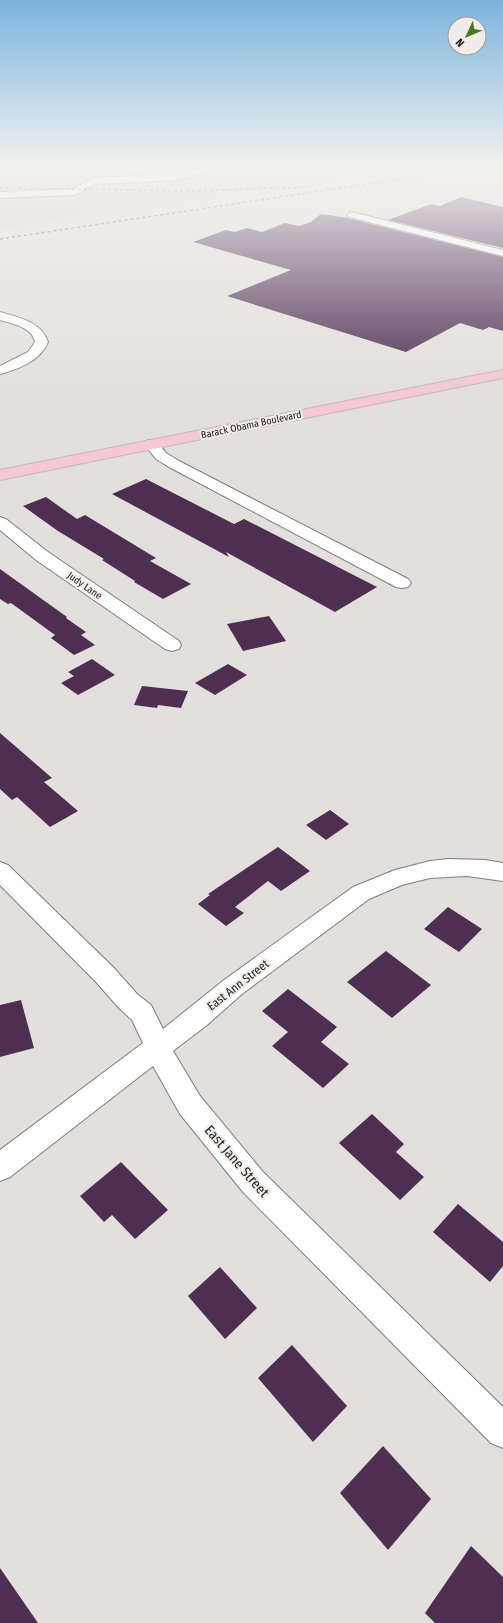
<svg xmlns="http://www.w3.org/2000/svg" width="503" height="1623" font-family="'Fira Sans Condensed',sans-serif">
  <rect width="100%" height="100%" fill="#e3dfdc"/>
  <!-- built -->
  <path fill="#ddd2cb" d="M0 166H397L413 168 0 228Z"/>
  <!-- building -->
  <path fill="#4e2f52" d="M461 197 503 207V248L388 220 431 204 440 206Z
    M321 214 348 218 503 257V331L489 327 483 330 460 323 406 352 227 296 291 270 193 242 226 230 235 232 247 228 262 232 285 223 299 226 311 222Z
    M146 479 234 524 244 519 377 587 335 612 226 552 229 557 112 494Z
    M46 497 77 519 85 515 156 558 150 561 191 584 163 599 134 582 135 581 102 560 104 559 58 531 23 506Z
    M0 569 67 617 66 618 86 632 81 635 95 645 74 655 51 638 55 635 11 603 8 604 0 599Z
    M269 616 286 641 243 651 227 624Z
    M92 659 115 675 78 695 61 683 74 676 68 672Z
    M228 664 247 675 215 695 195 683Z
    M142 686 188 691 181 708 158 705 157 708 134 705Z
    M0 733 52 778 44 782 78 811 50 827 17 797 12 800 0 789Z
    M330 810 349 824 326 840 306 825Z
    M278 847 310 871 281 891 268 881 235 907 244 913 226 926 198 904 210 895 208 894Z
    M448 907 482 929 459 952 424 929Z
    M386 951 431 985 392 1018 347 982Z
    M288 989 337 1027 321 1042 349 1064 323 1088 272 1046 288 1032 262 1011Z
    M21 1000 34 1048 0 1057V1005Z
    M372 1114 404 1144 396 1152 424 1177 400 1200 339 1143Z
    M121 1162 168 1210 135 1239 112 1215 104 1222 80 1196Z
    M458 1204 503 1242V1266L490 1282 433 1232Z
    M220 1267 257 1308 225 1339 188 1296Z
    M292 1345 347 1406 313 1442 258 1378Z
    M383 1446 431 1499 388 1550 340 1493Z
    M471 1546 503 1577V1623H435L425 1613Z
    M0 1568 38 1623H0Z"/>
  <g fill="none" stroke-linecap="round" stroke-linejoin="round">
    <defs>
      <path id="minor" d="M210 166H222L221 168 180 180 96 184 75 195 0 198V192L73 189 94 178 179 174Z
        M352 212 503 250V256L349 217 347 215Z
        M0 312C18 317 42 322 48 342 40 361 19 369 0 374V366L28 352 35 342C32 327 13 324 0 320Z
        M151 440 156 441 166 453 179 461 408 579 411 583 408 587 402 588 396 587 169 467 156 459 144 444 146 441Z
        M0 517 6 519 48 552 179 641 181 645 179 649 172 651 165 649 36 560 0 530Z
        M449 859 485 860 503 863V881L467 876 430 878 402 885 369 899 242 994 207 1025 173 1051 200 1096 263 1172 503 1407V1448L491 1443 243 1192 180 1114 153 1066 10 1177 0 1181V1150L143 1043 132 1020 119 1008 96 982 0 885V862L8 865 114 968 137 994 151 1005 163 1029 224 980 353 887 395 870 430 861Z"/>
      <path id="major" d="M503 370V378L0 480V470Z"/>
    </defs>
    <!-- minor casing -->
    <use href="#minor" stroke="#807c7a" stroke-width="2"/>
    <!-- major casing -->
    <use href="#major" stroke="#bdbdbc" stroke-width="2"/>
    <!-- minor -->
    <use href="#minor" fill="#fff" fill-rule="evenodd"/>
    <!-- major -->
    <use href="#major" fill="#f5c8d3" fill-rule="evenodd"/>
    <!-- rail -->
    <path stroke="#73706e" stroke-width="1.5" stroke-dasharray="3 3" stroke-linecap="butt" d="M0 188 192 191 308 187
      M0 239 487 166"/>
  </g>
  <!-- sky -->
  <linearGradient id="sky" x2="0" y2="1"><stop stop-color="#7cb4de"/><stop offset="0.42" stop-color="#f2f1ef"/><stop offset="1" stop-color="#f2f1ef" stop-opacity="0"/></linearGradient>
  <rect width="503" height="393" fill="url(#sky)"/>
  <g text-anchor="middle" stroke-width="4" stroke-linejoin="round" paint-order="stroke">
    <!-- far-street labels -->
    <g font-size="10" fill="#242221" stroke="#f1ece9">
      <text transform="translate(251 424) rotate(-12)" y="4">Barack Obama Boulevard</text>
      <text transform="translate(85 585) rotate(35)" y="4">Judy Lane</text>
    </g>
    <!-- street labels -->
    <g font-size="12" fill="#242221" stroke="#f1ece9">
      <text transform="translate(238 985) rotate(-38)" y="4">East Ann Street</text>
    </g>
    <!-- near-street labels -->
    <g font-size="14" fill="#242221" stroke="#f1ece9">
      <text transform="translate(237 1161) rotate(49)" y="5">East Jane Street</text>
    </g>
  </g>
  <!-- north arrow -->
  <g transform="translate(467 36) rotate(226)"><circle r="19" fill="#f1ece9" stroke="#9f9b99"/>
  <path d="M0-3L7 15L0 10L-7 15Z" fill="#427e18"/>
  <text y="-6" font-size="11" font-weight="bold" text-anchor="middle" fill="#242221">N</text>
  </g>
</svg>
